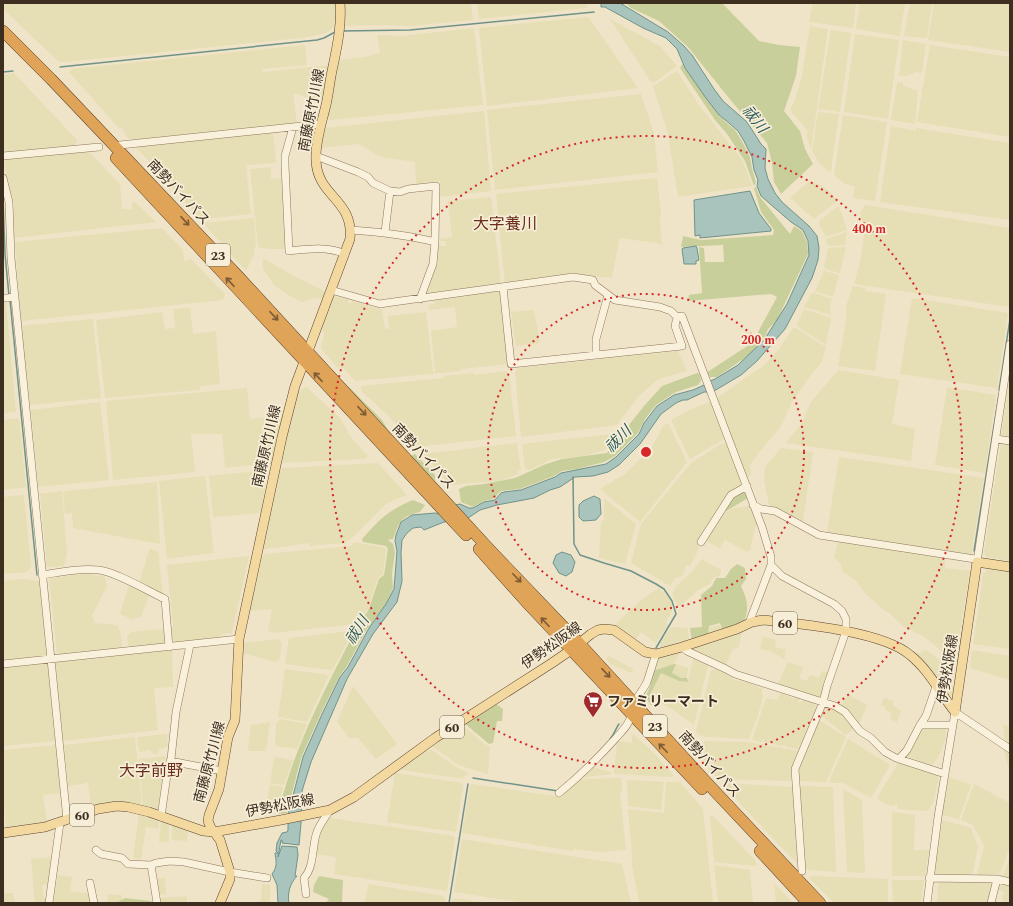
<svg xmlns="http://www.w3.org/2000/svg" width="1013" height="906" font-family="Spectral,'Noto Sans JP',serif">
  <rect width="100%" height="100%" fill="#f0e4c8"/>
  <!-- farmland -->
  <path fill="#e6deb5" d="M3 3H335L336 22 333 28 326 33 309 37 66 62H59L3 9Z
    M342 3H471L473 20 409 26 375 25 343 26Z
    M477 3H586L588 8 479 19Z
    M813 3H856L853 28 809 22Z
    M860 3H905L900 36 856 29Z
    M910 3H932L927 38 904 36Z
    M934 3H1010V52L928 40Z
    M588 17 638 88 487 106 479 28Z
    M610 19 660 46 677 66 655 82H651Z
    M810 26 828 29 811 149 807 138V130L791 112V107L795 100 802 75Z
    M474 28 483 105 330 120 328 117 339 60 365 57 380 53 377 35 402 36Z
    M831 30 851 33 840 112 818 109Z
    M855 34 899 40 888 119 844 112Z
    M903 40 926 44 922 73 916 72 907 76H899Z
    M305 45 307 65 262 69 263 72 330 65 325 98 308 99 298 94H293L297 124 135 140 128 138 122 128H119L69 72 72 69Z
    M930 45 1010 57V137L917 122Z
    M677 71 699 105 743 161 752 186 678 197 668 134 653 86Z
    M14 73 77 140 75 146 3 153V75Z
    M897 82 903 83V86L918 91 915 124 891 120Z
    M641 94 654 133 658 172 495 190 487 110Z
    M484 111 491 191 439 197 440 181 416 184 415 162 381 157 358 144 321 148 325 128Z
    M818 112 839 114 831 171H828L820 164 812 151Z
    M843 115 887 122 875 201 853 198 855 186 845 184 834 175Z
    M891 126 916 131V128L1010 143V220L880 202Z
    M273 132 276 163 246 165 251 214 206 219H201L196 214 136 147Z
    M88 151 120 184 122 209H132V202H135L156 222 14 238V203L6 174 4 159Z
    M271 167V179L282 178 287 249H269L258 247 250 169Z
    M657 178 661 213 660 220 662 244 621 238 619 240 612 278 576 274 505 284 496 194Z
    M810 181 824 187 833 195 837 201 814 219 790 198Z
    M491 197 501 284 423 295 437 246H446L445 241H437L438 239 452 237 448 201Z
    M865 205 1010 228V307L854 284 860 262 865 231 860 213Z
    M839 206 847 230 826 237 819 224 820 220Z
    M254 218 256 246 254 249 255 253 246 271 203 223Z
    M162 228 183 250 184 262 191 259 225 294 223 300 21 321 15 242Z
    M847 232 845 245 830 246 827 244 826 239Z
    M846 247 840 273 825 269 824 267 828 248Z
    M263 258 292 275 326 292 322 299 312 298 303 302 291 297 274 285 263 269Z
    M824 271 839 275 833 297 815 291Z
    M853 286 865 288V291L886 294 875 371 838 366 846 321V306Z
    M501 290 509 364 461 369V371L355 381 344 368 337 367 321 349V345L324 335 322 325 334 296 348 299V303L351 304 352 301 382 310 385 329H389L388 316 426 312 433 372H435L431 331 457 327 455 307 429 310V305L435 304V300Z
    M815 293 832 299 830 306 831 315 804 307 811 294Z
    M912 298 1008 313 997 388 900 374Z
    M3 301 6 302 16 412 3 413Z
    M190 308 193 334 216 331 220 384 200 386V390L105 398 96 320 162 312 165 329 175 328 173 309Z
    M804 309 831 318 826 345 797 326V324Z
    M534 310 540 343 516 346 511 312Z
    M93 319 101 398 30 405 20 326Z
    M793 328H796L826 347 822 362 811 375 792 402 781 426 754 459 750 465 751 476 747 478 717 398 764 365 779 349Z
    M678 351 687 371 658 379 638 397 617 425 521 437 515 371H517V368Z
    M838 370 899 380 892 424 915 429 911 461 786 443 801 424 811 402Z
    M505 371 509 374 516 436 416 447 389 416 361 391V386L444 378 443 376 474 373V375Z
    M1010 374V439L1001 438Z
    M306 387 340 418 351 437 368 456 365 459 281 463 282 453 298 392Z
    M947 387 996 395 985 473 935 465Z
    M247 388 250 419 283 416 272 464 259 465 254 462V465L225 468 222 434H191L195 472 113 480 106 401Z
    M100 402 109 480 38 487 31 410Z
    M710 402 724 439 690 459 671 420 691 409Z
    M19 418 26 487 3 490V420Z
    M668 423 687 462 640 522 600 489 626 473 652 447 664 425Z
    M620 433 605 450 584 456 552 459 529 470 525 468 522 444Z
    M517 443 521 470 518 471 519 474 498 481 450 485 423 454Z
    M1001 443 1010 444V561L986 557 984 552Z
    M721 444H726L742 485 699 541 697 553 690 566 686 565 684 573 680 577 675 578 670 586 631 563 641 524 691 463Z
    M781 448 813 452 803 521 769 505 764 480 765 467Z
    M839 457 984 478 971 556 827 532Z
    M378 463 407 495 387 503 352 538 344 543 310 546 309 543 260 550 279 470 283 468Z
    M268 470 261 513 213 517 209 476Z
    M205 476 214 553 167 559 159 481Z
    M157 482 160 544 73 528 72 513 65 514 63 493 66 491Z
    M62 491 67 553 64 566 47 567 40 494Z
    M24 495 31 567 27 572 3 574V497Z
    M604 498 636 524 625 564 599 558 601 522 604 520Z
    M751 506 757 524 755 527 750 550 747 552 725 540 720 548 706 541 723 514 734 508Z
    M838 541 945 557V568L970 571 955 662 923 636 904 627 888 612 883 610 864 592 856 581 843 572 840 563 834 557Z
    M354 542 386 548V550L383 574 378 578 367 611 357 624 272 633 268 630 272 609 247 611 258 558H261L264 554 351 546Z
    M151 549 158 551 163 595 139 584 149 550Z
    M249 556 232 633 221 634 220 637 177 643 173 641 171 628 173 627 167 565Z
    M701 560H703L721 570 720 576 714 577 710 584 700 589 678 607 672 594 677 585 690 574Z
    M990 567 1010 571V649L973 644 983 574Z
    M90 574 105 577 107 586 92 616 95 623 117 625 120 631 122 645 120 649 57 655 49 579 72 575Z
    M24 579 39 581 49 655 3 660V581Z
    M129 585 150 594 140 618 136 617 134 620 120 614Z
    M659 588 668 597 672 603V611L666 623 668 625 656 643 641 632 636 639 616 627 617 623 628 612 645 597Z
    M720 625 722 631 708 636 710 627Z
    M671 627 688 628 689 643 661 651 660 643Z
    M743 628 739 647 733 649 725 666 690 651 691 646Z
    M161 629 165 632 166 644 130 647 128 645 127 636 131 632Z
    M351 631 352 633 333 669 330 670 285 664 289 638Z
    M763 637 776 640 775 647 786 649 784 659 771 651 760 649Z
    M278 639 282 643 279 660 275 662 242 653V643Z
    M172 649 173 687 154 688 158 730 63 741 55 661Z
    M926 650 941 661 949 683 954 688 953 695 948 699 915 654Z
    M972 650 1010 656V680L970 668Z
    M681 651 674 664 653 671 658 656Z
    M608 656 634 669 631 673 610 664 606 659Z
    M693 659 708 665 694 725 672 709 649 697 661 673 679 681 688 682Z
    M48 662 56 741 3 746V667Z
    M788 662 803 667 799 678 807 681 810 675 819 677 822 671 829 673 822 697 819 699 777 686Z
    M676 664 688 668 687 678H681L672 673Z
    M285 669 329 675 307 722 278 717Z
    M715 669 726 673 734 680 749 683 762 689 763 698 757 718 749 739 706 737 699 735 696 731 711 670Z
    M353 686 397 744 376 759 358 738H349L337 722Z
    M781 693 793 699 796 697 800 698 798 703 805 700 814 703 816 707 799 749 786 747 784 744 782 746 764 742 763 739 761 742 752 740 766 698 777 700Z
    M848 695 867 705 859 725 840 706Z
    M884 698 893 701V705L901 711 897 722 890 719 892 713 885 710V707L881 705Z
    M831 707 844 715 854 729 845 735 821 715 825 708Z
    M280 719 307 724 297 749 275 746 276 724Z
    M819 720 846 737 826 782 798 781V771Z
    M270 722 266 751H248L251 725Z
    M1003 724 1010 727V746L1004 743 1005 740Z
    M460 727H464L485 744 490 747 488 774 467 768 457 764 432 746Z
    M926 728 946 729V737L941 752 932 766 906 756 921 730Z
    M167 734 168 746 159 750 158 754H153L150 750 139 752 137 737Z
    M632 735H634L655 754 674 776 672 777 614 774 617 741 632 743Z
    M135 737 142 806 128 802H116L91 808 88 783 68 786 64 745Z
    M848 739 890 765 871 798 843 783H831L829 781Z
    M704 741 749 742 798 751 791 770V781L719 779 704 764Z
    M56 745 62 793 43 795 47 822 31 826 6 829 4 805H3V750Z
    M1004 748 1010 752 1009 768 1005 756Z
    M432 750 456 767 468 773 463 778H457L402 770V767L424 751Z
    M166 756 158 809 155 810 145 808 143 805 138 759Z
    M274 757 293 760 284 785 270 783Z
    M899 762 939 776 934 801 928 811 898 809 897 804 892 806 888 805 878 800 879 794Z
    M592 767 611 772 612 774 586 777 583 776Z
    M395 773 462 783 463 786 456 832 387 822Z
    M949 777 971 785 959 819 942 815Z
    M621 778 622 792H620L626 850 599 852 574 849 573 851 462 833 470 786 472 784 562 797 564 793 573 787 580 779Z
    M627 780 664 782 661 810 628 806Z
    M666 782H680L703 809 713 903H639L632 866V855L628 809 664 813Z
    M723 783 793 787 799 862 797 863 776 842 722 784Z
    M974 784 1010 803V847L1000 873 996 875H977L984 846 973 825 961 820Z
    M270 785 283 787 278 810 264 813Z
    M804 786 833 787 836 872 808 870 805 867 799 787Z
    M843 789 862 800 865 873 847 872Z
    M893 812 915 815 914 850H929L925 876H892V815Z
    M139 814 159 821 158 829 146 827 141 859 133 858Z
    M710 816H713L756 861V866L714 862Z
    M330 818 454 836 455 839 447 891 334 874 336 857 314 854 319 831Z
    M942 820 971 828 978 847 973 872 969 876 937 875 934 873Z
    M161 821 169 823V842H159Z
    M172 824 188 829 187 841 172 840Z
    M462 839 622 864 631 903H525L454 892Z
    M50 857 52 868 49 884 42 885 44 899 48 898V903H35L31 859Z
    M1010 858V879L1004 877 1003 875Z
    M714 865 750 870 753 903H718Z
    M58 875 72 877 70 891 91 894 92 902 53 903Z
    M811 876 888 879V903H834L809 878Z
    M156 878H165L166 894 158 895Z
    M892 880H924L921 903H893Z
    M939 881 990 882 993 884 988 903H937Z
    M774 883 793 903H776Z
    M1001 883 1010 885V903L1002 901 1004 892 998 890 999 885Z
    M262 884 270 885V903H254L261 900Z
    M368 884 444 896 445 898V903H365Z
    M3 893H13L15 903H3Z
    M108 894 122 895V900L116 903H107Z
    M187 896V903H159V898Z
    M454 898 486 903H451L452 900Z"/>
  <!-- green -->
  <path fill="#c9cf9b" d="M626 3H722L759 41 779 45 800 47 796 76 784 111 800 131 805 149 813 164 781 194 774 182 772 163 767 143 728 97 688 47 659 21 631 8Z
    M682 64 719 116 735 130 742 141 750 157 752 169 756 182 754 186 745 161 727 134 715 120 680 68Z
    M756 187 760 197 790 234 794 226 802 231 807 242 808 254 777 320 768 329 764 339 749 355 726 371 717 377H710L707 372 709 371 752 343 777 297 771 294 688 301 689 295 702 293 699 247 704 248 705 262H724L723 245 681 247 683 236 701 240 773 235 774 230 761 212 754 188Z
    M697 373 700 374 701 381 698 385 676 392 656 405 645 419 638 433 615 456 604 462 577 469 562 471 554 476 520 489 501 491 493 499 484 501 473 507 461 502 459 489 466 486 484 484 515 478 546 464 562 459 607 453 644 406 662 386Z
    M346 387H349L382 420 395 441Z
    M415 454 435 475V481L411 456Z
    M746 491 748 498 723 513 733 496Z
    M413 500 425 505 420 512C400 517 400 521 393 539L388 540 393 544 395 552 392 574 393 588 386 604 367 629 347 666 339 677 322 711 301 758 287 813 278 814C294 745 328 683 361 620L368 611 379 579 384 575 388 549 386 546 363 542 362 539C380 519 387 511 413 500Z
    M737 564 745 568 746 579 741 586C748 601 749 607 744 623L723 631 720 623 709 626 708 636 692 642 690 628 702 627 701 595 712 586 716 578H725L731 569Z
    M674 664H676L672 673 681 678H687L688 682 679 681 661 673 649 697 655 700 652 706C642 696 648 694 651 683 653 679 653 675 653 671Z
    M495 703 503 709 502 721H497L493 743 489 744 464 723Z
    M319 876 343 880 342 903H326L329 899 313 892 314 885Z
    M125 898 151 901 152 903H116Z"/>
  <!-- water -->
  <path fill="#a9c4bc" stroke="#6f938a" d="M601 3H620L668 32 684 46 692 55 714 89 723 101 747 122 761 144 766 149 765 168 768 179 775 193 782 202 809 226 817 236 819 248 818 260 812 278 785 329 757 361 741 375 714 391 710 381 715 379 738 365 764 340 787 304 809 255 808 241 803 230 791 222 761 196 757 186 758 180 754 170 752 157 744 141 738 131 729 123 719 115 706 98 685 68 677 49 666 38 643 28 605 7H601Z
    M750 191 759 213 771 229V231L700 238V235L695 236 694 200Z
    M696 246 697 248 699 260 696 261V264H684L682 249 683 248Z
    M704 385 707 392H704L687 400H683L676 403 661 414 640 444 619 465 608 472 593 476 575 477 560 487 550 490 534 498 497 505 480 510 468 518 444 522 424 530 421 527 413 528 407 533 402 540 401 553 402 581 397 602 373 634 347 679 311 762 302 791 303 796 300 804 302 812 299 845 282 843V840H281L278 857 282 846 297 847 298 855 295 876H297C290 883 287 894 289 903H278L277 885 272 874C278 866 276 861 275 853H278L276 851 277 843 282 833 287 832 288 830V815L303 757 323 712 340 677 348 667 369 628 386 604 394 589 397 551 395 541 396 535 401 522 412 515 435 513 439 514 455 505 460 504 469 508H473L484 502 495 500 501 493 504 492 521 490 555 477 561 473 606 464 616 457 639 434 644 423 657 406 674 395 693 390Z
    M594 496 600 499 601 514 596 520 583 521 579 517V505L583 501Z
    M562 552 571 555 575 562 572 572 566 576 559 573 553 563 556 555Z"/>
  <g fill="none" stroke-linecap="round" stroke-linejoin="round">
    <!-- stream -->
    <path stroke="#6f938a" stroke-width="1.5" d="M342 31 410 30 594 12
      M60 67 317 40 324 38 335 32
      M3 72 13 71
      M3 199 5 254 9 296
      M10 300 37 575
      M999 390 1010 319
      M573 477 574 544 580 555 604 563 631 571 656 584 664 589 672 601 676 614 656 648
      M974 551 999 394
      M958 662 964 622
      M610 739C615 734 615 729 619 724
      M473 778 558 791
      M449 903 468 784"/>
    <defs>
      <path id="minor" d="M293 127 285 156V165L289 251C307 249 328 246 345 254
        M120 145 321 124
        M3 156 99 147
        M316 156 358 172 368 177 373 183 390 191 400 192 408 189 436 186 435 242
        M3 178 9 202 11 258 67 820
        M351 230C380 232 407 235 435 242L433 264 420 299
        M385 232 390 191
        M503 287 511 364 682 346 675 326 677 317
        M331 290 380 304 386 303 573 277 593 280 595 285 615 300 660 307 671 311 677 317 682 316 762 527 771 557V565L782 576 834 604 842 611 846 619V631L827 686 823 702 795 769 802 871
        M3 298H7L15 297
        M596 355V339L608 295
        M996 439 1010 441
        M753 505 761 509 775 511 819 535 975 559 977 562 1010 344
        M701 542 731 495 747 486
        M42 575C61 572 80 568 99 570 116 572 148 591 165 599L169 647
        M749 623 771 565
        M682 647 687 651 726 669 735 674 835 706 845 712 860 731 871 738 885 752 896 758 945 774
        M3 664 239 639
        M635 704C636 697 644 689 647 682 650 673 653 663 656 654
        M920 725 926 716 936 687
        M899 759 907 750 920 725H953
        M170 761 222 771
        M559 793C580 776 598 758 616 738 622 731 630 724 631 715
        M161 817 168 768 171 759 176 712 190 645
        M96 850 101 854 122 858 128 864 151 865 156 863 170 861 184 862 230 872 267 878
        M151 865 157 903
        M929 878 997 879 1010 882
        M90 883 94 903
        M306 894 304 878C314 867 312 849 316 835 318 826 325 818 330 810
        M49 903 60 823
        M927 903 938 817 955 712 1010 749
        M991 903 997 879"/>
      <path id="major" d="M955 712 977 562 1010 567
        M3 833 45 827 98 809 117 806 128 807 149 812 203 831 214 832 281 820 330 810 354 797 435 738 552 663 571 650 591 634 598 630 604 629 614 630 645 652 656 654 682 647 737 629 752 622 763 620C800 624 882 631 910 655 929 670 940 693 955 712
        M220 903 230 879V872L220 840 211 828 208 821 209 815 219 789 228 737 235 720 239 639 282 437 295 386 350 239C354 199 317 197 316 160 315 144 321 125 325 109 328 98 329 87 331 76 336 51 342 28 340 3"/>
      <path id="highway" d="M3 31 51 79 237 275 490 550 579 643 709 785 820 903
        M116 158 466 535
        M479 549 530 606 702 789
        M760 851 808 903"/>
    </defs>
    <!-- minor casing -->
    <use href="#minor" stroke="#8d765c" stroke-width="8"/>
    <!-- major casing -->
    <use href="#major" stroke="#5b4430" stroke-width="10"/>
    <!-- highway casing -->
    <use href="#highway" stroke="#5b4430" stroke-width="12"/>
    <!-- minor -->
    <use href="#minor" stroke="#faf1dc" stroke-width="7"/>
    <!-- major -->
    <use href="#major" stroke="#f3d9a0" stroke-width="9"/>
    <!-- highway -->
    <use href="#highway" stroke="#e0a458" stroke-width="11"/>
  </g>
  <!-- one-way arrows -->
  <defs><path id="oneway-shaft" d="M-6 0H5M1.5-3L5.5 0L1.5 3" fill="none" stroke-width="1.6" stroke-linecap="round" stroke-linejoin="round"/></defs>
  <g stroke="#7e5d36">
    <use href="#oneway-shaft" transform="translate(185 221) rotate(47)"/>
    <use href="#oneway-shaft" transform="translate(230 282) rotate(-133)"/>
    <use href="#oneway-shaft" transform="translate(274 316) rotate(47)"/>
    <use href="#oneway-shaft" transform="translate(318 377) rotate(-133)"/>
    <use href="#oneway-shaft" transform="translate(362 411) rotate(47)"/>
    <use href="#oneway-shaft" transform="translate(517 578) rotate(46)"/>
    <use href="#oneway-shaft" transform="translate(545 622) rotate(-133)"/>
    <use href="#oneway-shaft" transform="translate(606 673) rotate(47)"/>
    <use href="#oneway-shaft" transform="translate(663 748) rotate(-134)"/>
  </g>
  <!-- distance rings -->
  <g fill="none" stroke="#d62828" stroke-width="2" stroke-dasharray="2 4">
    <circle cx="646" cy="452" r="158"/>
    <circle cx="646" cy="452" r="316"/>
  </g>
  <!-- icons -->
  <defs>
    <symbol id="supermarket-pin" viewBox="-11 -11 22 30"><path d="M0 17L-7.5 6A9.5 9.5 0 1 1 7.5 6Z" fill="#9e2a2b" stroke="#f7eed8"/><path d="M-6-5.5h2.5l.6 2H6L4.5 2H-2.5L-4.4-4H-6ZM-1.5 3.2a1.3 1.3 0 1 0 .1 0ZM3 3.2a1.3 1.3 0 1 0 .1 0Z" fill="#fff"/></symbol>
  </defs>
  <g fill-rule="evenodd">
    <use href="#supermarket-pin" x="582" y="690" width="22" height="30"/>
  </g>
  <g text-anchor="middle" stroke-width="3.5" stroke-linejoin="round" paint-order="stroke">
    <!-- shield labels -->
    <g fill="#f7eed8" stroke="#756857" stroke-width="1">
      <rect x="206" y="244" width="24" height="22" rx="3"/>
      <rect x="773" y="612" width="24" height="22" rx="3"/>
      <rect x="643" y="715" width="24" height="22" rx="3"/>
      <rect x="440" y="716" width="24" height="22" rx="3"/>
      <rect x="70" y="804" width="24" height="22" rx="3"/>
    </g>
    <g font-size="13" font-weight="bold" fill="#3d2e20">
      <text x="218" y="260">23</text>
      <text x="785" y="628">60</text>
      <text x="655" y="731">23</text>
      <text x="452" y="732">60</text>
      <text x="82" y="820">60</text>
    </g>
    <!-- street labels -->
    <g font-size="14" fill="#3d2e20" stroke="#f7eed8">
      <text transform="translate(311 110) rotate(-79)" y="5">南藤原竹川線</text>
      <text transform="translate(179 192) rotate(47)" y="5">南勢バイパス</text>
      <text transform="translate(266 446) rotate(-77)" y="5">南藤原竹川線</text>
      <text transform="translate(424 456) rotate(47)" y="5">南勢バイパス</text>
      <text transform="translate(551 645) rotate(-35)" y="5">伊勢松阪線</text>
      <text transform="translate(947 669) rotate(-81)" y="5">伊勢松阪線</text>
      <text transform="translate(209 762) rotate(-75)" y="5">南藤原竹川線</text>
      <text transform="translate(710 764) rotate(48)" y="5">南勢バイパス</text>
      <text transform="translate(280 805) rotate(-11)" y="5">伊勢松阪線</text>
    </g>
    <!-- poi labels -->
    <g font-size="14" font-weight="bold" fill="#3d2e20" stroke="#f7eed8" text-anchor="start">
      <text x="607" y="706">ファミリーマート</text>
    </g>
    <!-- water labels -->
    <g font-size="15" font-style="italic" fill="#2f5d5a" stroke="#f7eed8">
      <text transform="translate(755 119) rotate(51)" y="5">祓川</text>
      <text transform="translate(618 439) rotate(-45)" y="5">祓川</text>
      <text transform="translate(357 630) rotate(-58)" y="5">祓川</text>
    </g>
    <!-- quarter labels -->
    <g font-size="16" fill="#6b2e1e" stroke="#f7eed8">
      <text x="505" y="229">大字養川</text>
      <text x="151" y="776">大字前野</text>
    </g>
  </g>
  <circle cx="646" cy="452" r="6" fill="#d62828" stroke="#f7eed8" stroke-width="2"/>
  <g font-size="12" text-anchor="middle" font-weight="bold" fill="#d62828" stroke="#f7eed8" stroke-width="3.5" stroke-linejoin="round" paint-order="stroke">
    <text x="869" y="233">400 m</text>
    <text x="758" y="344">200 m</text>
  </g>
  <!-- border -->
  <rect width="1013" height="906" fill="none" stroke="#3d2e20" stroke-width="8"/>
</svg>
